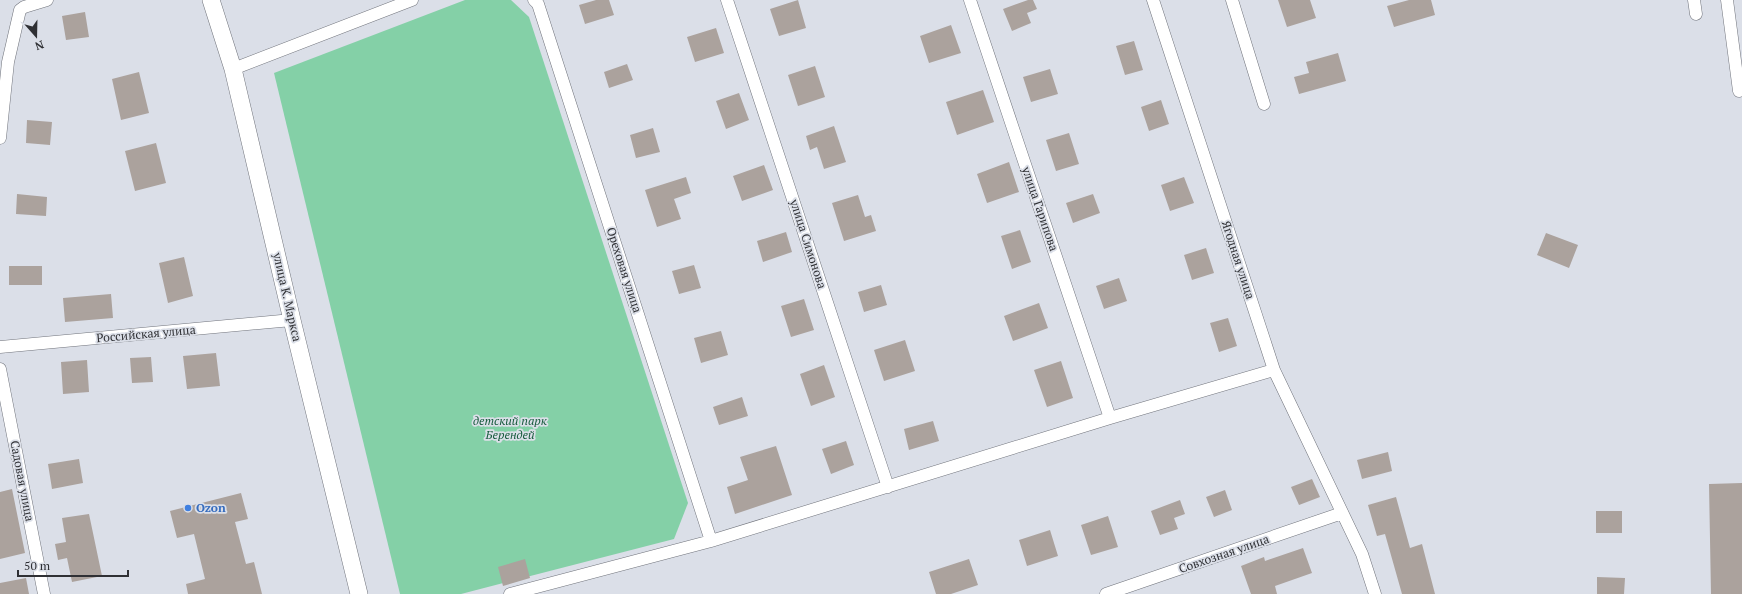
<svg xmlns="http://www.w3.org/2000/svg" width="1742" height="594" font-family="'PT Serif',serif">
  <rect width="100%" height="100%" fill="#dbdfe8"/>
  <!-- green -->
  <path fill="#84d0a7" d="M465 0H511L529 17 688 503 674 539 461 594H400L274 73Z"/>
  <!-- building -->
  <path fill="#aba29d" d="M596 0H609L614 15 585 24 579 5Z
    M798 0 806 28 779 36 770 9Z
    M1028 0H1033L1037 9 1027 13 1031 23 1012 31 1003 9Z
    M1278 0H1310L1316 18 1287 27Z
    M1409 0H1431L1435 15 1394 27 1387 6Z
    M85 12 89 37 66 40 62 16Z
    M951 25 961 53 929 63 920 36Z
    M716 28 724 53 695 62 687 37Z
    M1134 41 1143 70 1125 75 1116 46Z
    M1338 53 1346 81 1299 94 1294 77 1309 73 1306 62Z
    M627 64 633 80 609 88 604 72Z
    M815 66 825 97 798 106 788 75Z
    M1050 69 1058 94 1031 102 1023 77Z
    M139 72 149 113 121 120 112 79Z
    M983 90 994 122 957 135 946 102Z
    M739 93 749 120 726 129 716 101Z
    M1161 100 1169 124 1149 131 1141 107Z
    M27 120 52 122 50 145 26 143Z
    M834 126 846 162 824 169 817 147 810 150 806 136Z
    M653 128 660 152 636 158 630 135Z
    M1069 133 1079 164 1056 171 1046 140Z
    M156 143 166 183 135 191 125 151Z
    M1009 162 1019 192 987 203 977 174Z
    M764 165 773 190 742 201 733 176Z
    M686 177 691 193 674 199 681 219 657 227 645 190Z
    M1184 177 1194 203 1170 211 1161 185Z
    M17 194 47 197 46 216 16 214Z
    M1093 194 1100 213 1073 223 1066 203Z
    M858 195 865 217 871 215 876 231 844 241 832 203Z
    M1020 230 1031 262 1012 269 1001 236Z
    M786 232 792 252 763 262 757 241Z
    M1546 233 1578 245 1569 268 1537 255Z
    M1206 248 1214 273 1192 280 1184 255Z
    M184 257 193 296 168 303 159 263Z
    M694 265 701 288 679 294 672 271Z
    M9 266H42V285H9Z
    M1119 278 1127 301 1104 309 1096 286Z
    M881 285 887 305 864 312 858 292Z
    M111 294 113 318 65 322 63 298Z
    M804 299 814 330 791 337 781 306Z
    M1039 303 1048 328 1013 341 1004 316Z
    M1228 318 1237 346 1219 352 1210 323Z
    M721 331 728 355 701 363 694 338Z
    M905 340 915 371 884 381 874 350Z
    M216 353 220 386 187 389 183 356Z
    M151 357 153 382 132 383 130 358Z
    M87 360 89 392 63 394 61 362Z
    M1061 361 1073 398 1047 407 1034 370Z
    M824 365 835 397 811 406 800 374Z
    M742 397 748 416 719 425 713 407Z
    M933 421 939 441 909 450 904 429Z
    M846 441 854 465 831 474 822 449Z
    M776 446 792 495 735 514 727 487 748 480 740 457Z
    M1388 452 1392 471 1362 479 1357 460Z
    M79 459 83 483 52 489 48 464Z
    M1312 479 1320 497 1299 505 1291 487Z
    M1742 483V594H1711L1709 484Z
    M12 489 25 553 0 559V492Z
    M1225 490 1232 510 1214 517 1206 497Z
    M241 493 248 519 235 522 246 564 254 562 262 594H188L186 584 205 579 194 534 177 538 170 511Z
    M1396 497 1410 548 1422 544 1435 594H1402L1385 534 1377 536 1368 505Z
    M1180 500 1185 514 1174 518 1178 529 1160 535 1151 511Z
    M1596 511H1622V533H1596Z
    M89 514 102 576 72 582 67 558 58 560 55 544 66 542 62 518Z
    M1108 516 1118 547 1091 555 1081 525Z
    M1050 530 1058 556 1027 566 1019 540Z
    M1303 548 1312 573 1275 586 1277 594H1251L1241 566 1264 557 1265 561Z
    M525 559 530 578 503 586 498 567Z
    M969 559 978 585 951 594H936L929 572Z
    M1597 577 1625 578 1624 594H1597Z
    M26 578 29 594H0V583Z"/>
  <g fill="none" stroke-linecap="round" stroke-linejoin="round">
    <defs>
      <path id="minor" d="M534 0 538 4 711 541
        M727 0 888 487
        M970 0 1110 418
        M1153 0 1274 370 1362 554 1375 594
        M1232 0 1264 104
        M1694 0 1696 14
        M1727 0 1739 91
        M233 69 412 0
        M0 138 8 62 20 10 24 7 47 0
        M0 347 292 320
        M0 369 44 594
        M510 594 711 541 1110 418 1274 370
        M1106 594 1342 513"/>
      <path id="secondary" d="M211 0 233 69 292 320 359 594"/>
    </defs>
    <!-- minor casing -->
    <use href="#minor" stroke="#71747c" stroke-width="13"/>
    <!-- secondary casing -->
    <use href="#secondary" stroke="#71747c" stroke-width="18"/>
    <!-- minor -->
    <use href="#minor" stroke="#fff" stroke-width="12"/>
    <!-- secondary -->
    <use href="#secondary" stroke="#fff" stroke-width="17"/>
  </g>
  <!-- markers -->
  <circle fill="#3f7fe0" stroke="#dbdfe8" stroke-width="1.5" cx="188" cy="508" r="4"/>
  <g text-anchor="middle" stroke-width="3.5" stroke-linejoin="round" paint-order="stroke">
    <!-- street labels -->
    <g font-size="12" fill="#2f3034" stroke="#dbdfe8">
      <text transform="translate(1040 209) rotate(71)" y="4">улица Гарипова</text>
      <text transform="translate(808 244) rotate(72)" y="4">улица Симонова</text>
      <text transform="translate(1238 260) rotate(72)" y="4">Ягодная улица</text>
      <text transform="translate(624 270) rotate(72)" y="4">Ореховая улица</text>
      <text transform="translate(287 297) rotate(77)" y="4">улица К. Маркса</text>
      <text transform="translate(146 334) rotate(-5)" y="4">Российская улица</text>
      <text transform="translate(22 481) rotate(79)" y="4">Садовая улица</text>
      <text transform="translate(1224 554) rotate(-19)" y="4">Совхозная улица</text>
    </g>
    <!-- park labels -->
    <g font-size="12" font-style="italic" fill="#175b3d" stroke="#dbdfe8">
      <text x="510" y="425">детский парк<tspan x="510" dy="14">Берендей</tspan></text>
    </g>
    <!-- shop labels -->
    <g font-size="12" font-weight="bold" fill="#366cbe" stroke="#dbdfe8" text-anchor="start">
      <text x="196" y="512">Ozon</text>
    </g>
  </g>
  <!-- north arrow -->
  <g transform="translate(36 36) rotate(160)" stroke="#dbdfe8" stroke-width="3" paint-order="stroke">
  <path d="M0-3L7 15L0 10L-7 15Z" fill="#2f3034"/>
  <text y="-6" font-size="11" font-weight="bold" text-anchor="middle" fill="#2f3034">N</text>
  </g>
  <!-- scale -->
  <path d="M18 570v6h110v-6" fill="none" stroke="#2f3034" stroke-width="2"/>
  <text x="24" y="570" font-size="12" fill="#2f3034" stroke="#dbdfe8" stroke-width="3" paint-order="stroke">50 m</text>
</svg>
